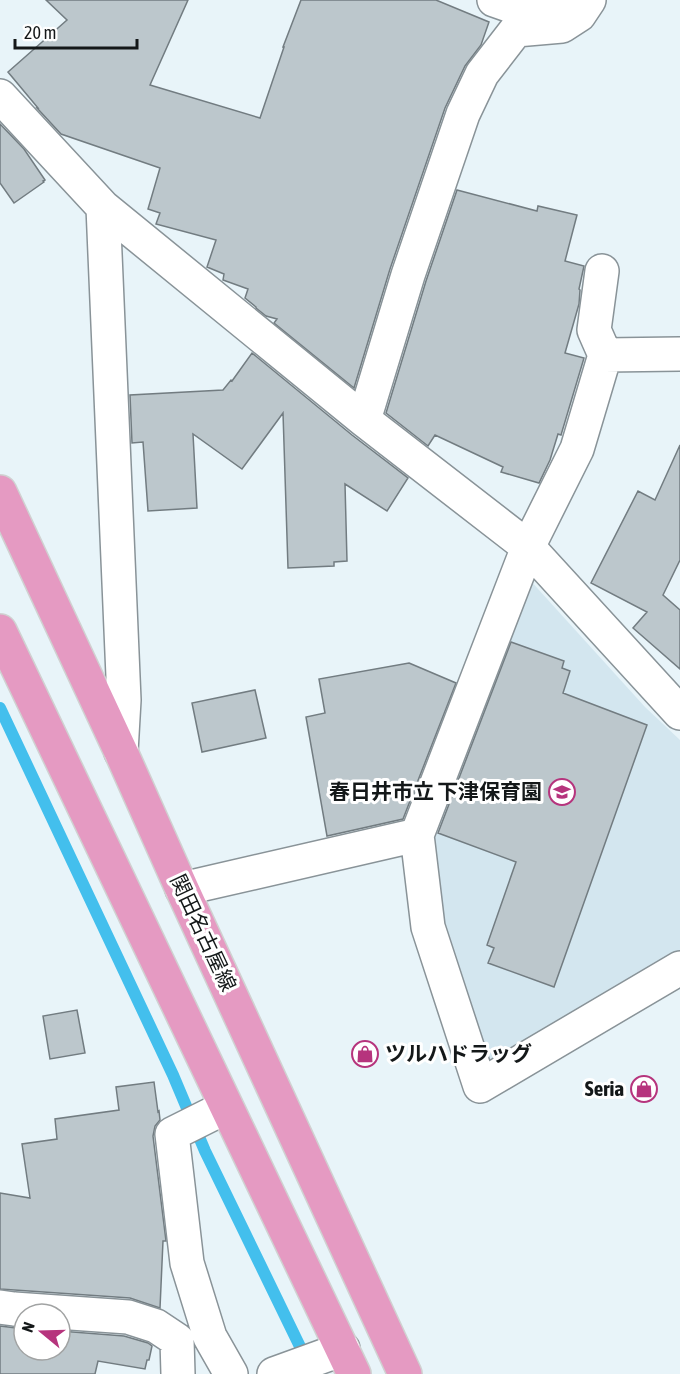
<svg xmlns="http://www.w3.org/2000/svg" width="680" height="1374" font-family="'Asap Condensed','Noto Sans JP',sans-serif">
  <rect width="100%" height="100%" fill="#e8f4f9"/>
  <!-- built -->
  <path fill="#d3e6ef" d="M529 579 645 707 680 740V959L484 1078 423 845Z"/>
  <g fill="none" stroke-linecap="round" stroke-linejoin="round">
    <!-- stream -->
    <path stroke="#43bfed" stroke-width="12" d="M0 708 173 1075 205 1151 307 1361"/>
  </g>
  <!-- building -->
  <path fill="#bcc7cc" stroke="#727c81" stroke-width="1.5" d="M46 0H188L150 85 260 118 284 47H283L301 0H436L489 22 481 45 465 66 445 108 390 269 354 388 274 323 277 319 266 316 256 308V307L245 298 248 289 223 280 224 274 207 267 216 240 156 224 160 213 148 209 160 168 61 134 37 108H38L8 72 67 20Z
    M0 124 24 149 45 180 43 181 44 182 14 203 0 183Z
    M457 190 537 211 538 206 577 215 565 261 584 266 579 289 580 290 579 304 565 353 584 358 561 435 558 434 550 460 539 483 501 472 503 467 435 435 428 446 386 413 426 281Z
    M252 353 352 435 408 478 387 511 345 484 347 561 334 562V566L288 568 283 413 242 469 193 434 197 508 148 511 143 442 132 443 130 395 223 390 231 380 232 381Z
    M680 445V560L663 595 680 610V669L633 628 647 612 591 583 638 491 655 500Z
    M511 642 564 661 562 668 570 671 563 693 647 725 554 987 488 963 494 948 487 945 516 862 438 833Z
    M409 663 456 683 403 819 327 836 306 717 325 713 319 679Z
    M255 690 266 738 202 752 192 703Z
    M77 1010 85 1053 50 1059 43 1016Z
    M154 1082 158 1112 159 1111 160 1120 155 1126 153 1136 166 1241H163L160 1308 130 1298 0 1289V1193L30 1198 22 1144 57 1139 55 1119 119 1110 116 1087Z
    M0 1326 24 1329V1350H60V1331L124 1336 148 1343 152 1346 149 1360H147L145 1369 98 1361 95 1374H0Z"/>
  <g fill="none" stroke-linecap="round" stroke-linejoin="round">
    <defs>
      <path id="minor" d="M494 0 531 13 558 9
        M0 96 103 207 364 420 528 547 680 713
        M103 207 124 700 121 752
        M602 271 594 330 605 355 577 449 528 547 417 835 428 927 480 1086 680 968
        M605 355 680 354
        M364 420 408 275 463 114 482 74 516 30 562 26 579 15 589 0
        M182 889 417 835
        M226 1107 172 1134 187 1263 210 1337 231 1374
        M0 1307 14 1309 128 1317 156 1326 177 1340 178 1374
        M274 1374 343 1349"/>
      <path id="major" d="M0 492 121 752 182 889 405 1374
        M0 631 354 1374"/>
    </defs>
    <!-- minor casing -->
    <use href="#minor" stroke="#899398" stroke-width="36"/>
    <!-- major casing -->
    <use href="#major" stroke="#d0d1d1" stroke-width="36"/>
    <!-- minor -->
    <use href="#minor" stroke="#fff" stroke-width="33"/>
    <!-- major -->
    <use href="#major" stroke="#e59ac2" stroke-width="33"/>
  </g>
  <!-- icons -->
  <defs>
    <symbol id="school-ring" viewBox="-11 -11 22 22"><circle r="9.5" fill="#fff" stroke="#b6347d" stroke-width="1.5"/><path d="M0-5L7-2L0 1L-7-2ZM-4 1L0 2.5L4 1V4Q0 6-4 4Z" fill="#b6347d"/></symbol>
    <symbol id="shop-ring" viewBox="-11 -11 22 22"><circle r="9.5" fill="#fff" stroke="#b6347d" stroke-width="1.5"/><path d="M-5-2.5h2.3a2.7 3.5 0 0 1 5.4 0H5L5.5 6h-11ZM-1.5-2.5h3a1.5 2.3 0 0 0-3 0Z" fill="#b6347d"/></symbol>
  </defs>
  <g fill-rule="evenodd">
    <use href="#school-ring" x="547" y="777" width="30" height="30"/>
    <use href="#shop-ring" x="350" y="1039" width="30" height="30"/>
    <use href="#shop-ring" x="629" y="1074" width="30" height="30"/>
  </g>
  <g text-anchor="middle" stroke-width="6" stroke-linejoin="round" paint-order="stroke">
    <!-- poi labels -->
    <g font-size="21" font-weight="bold" fill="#141819" stroke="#fff" text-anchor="end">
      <text x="542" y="799">春日井市立 下津保育園</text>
      <text x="385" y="1061" text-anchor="start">ツルハドラッグ</text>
      <text x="624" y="1096">Seria</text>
    </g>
    <!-- street labels -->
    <g font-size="21" fill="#141819" stroke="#fff">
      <text transform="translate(203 933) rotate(65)" y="7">関田名古屋線</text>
    </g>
  </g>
  <!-- north arrow -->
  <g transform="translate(42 1332) rotate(289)"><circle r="28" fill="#ffffff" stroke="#a1a3a3" stroke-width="1.5"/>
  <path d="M0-4.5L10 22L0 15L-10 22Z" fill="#b6347d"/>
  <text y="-9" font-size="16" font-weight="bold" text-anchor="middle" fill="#141819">N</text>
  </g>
  <!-- scale -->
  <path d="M15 39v9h122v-9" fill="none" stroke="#141819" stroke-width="3"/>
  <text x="24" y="39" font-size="18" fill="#141819" stroke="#ffffff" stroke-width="4.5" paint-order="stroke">20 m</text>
</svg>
